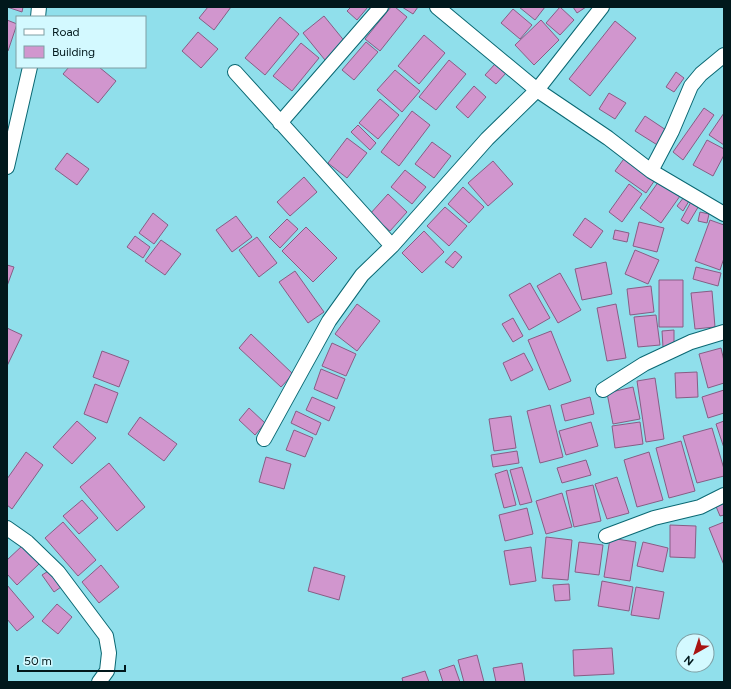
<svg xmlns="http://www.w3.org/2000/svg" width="731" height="689" font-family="Figtree,sans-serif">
  <rect width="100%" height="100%" fill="#90dfeb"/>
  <!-- building -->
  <path fill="#d196ce" stroke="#875d85" d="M7 7H23L22 12Z
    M208 7H231L214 30 199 18Z
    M351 7H368L357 20 347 11Z
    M391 7H395L407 17 380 51 365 39Z
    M402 7H418L413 14Z
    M519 7H545L535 20Z
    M560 7 574 20 560 35 546 23Z
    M573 7H586L577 13Z
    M513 9 532 25 520 39 501 23Z
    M324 16 346 43 325 60 303 33Z
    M280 17 299 34 265 75 245 58Z
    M7 20 17 24 8 51H7Z
    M541 20 559 40 534 65 515 45Z
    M615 21 636 38 590 96 569 79Z
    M198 32 218 49 201 68 182 51Z
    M424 35 445 53 419 84 398 66Z
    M366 42 378 52 354 80 342 70Z
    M301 43 319 58 292 91 273 76Z
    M449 60 466 74 436 110 419 97Z
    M495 64 506 73 496 84 485 75Z
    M69 67H99L116 81 98 103 63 74Z
    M395 70 420 91 402 112 377 90Z
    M676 72 684 78 674 92 666 87Z
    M474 86 486 97 468 118 456 107Z
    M609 93 626 103 615 119 599 109Z
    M380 99 399 115 378 139 359 123Z
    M704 108 714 115 683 160 673 152Z
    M412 111 430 125 399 166 381 152Z
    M724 113V145L709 135Z
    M645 116 669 132 659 146 635 131Z
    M358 125 376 143 370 150 351 132Z
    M347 138 367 153 347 178 328 163Z
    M707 140 724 149V155L713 176 693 165Z
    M432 142 451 156 434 178 415 164Z
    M67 153 89 169 77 185 55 169Z
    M626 156 657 177 646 193 615 171Z
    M493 161 513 184 488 206 468 183Z
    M405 170 426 187 412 204 391 187Z
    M304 177 317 192 290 216 277 202Z
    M659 181 680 196 661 223 640 208Z
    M629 184 642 194 622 222 609 212Z
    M463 187 484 207 469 223 448 204Z
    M388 194 407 212 390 231 370 214Z
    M684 197 689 201 683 211 677 206Z
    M692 200 700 204 688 224 681 220Z
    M445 207 467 226 449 246 427 226Z
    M700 212 709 214 707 223 698 221Z
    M153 213 168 225 154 244 139 233Z
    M236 216 252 237 232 252 216 230Z
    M585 218 603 231 591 248 573 235Z
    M287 219 298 229 280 248 269 237Z
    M710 220 724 225V258L720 270 695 261Z
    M639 222 664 228 657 252 633 246Z
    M306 227 337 258 313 282 282 251Z
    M615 230 629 233 627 242 613 239Z
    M424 231 444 252 422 273 402 253Z
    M135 236 150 247 143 258 127 247Z
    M257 237 277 263 259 277 239 250Z
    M161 240 181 254 165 275 145 261Z
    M635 250 659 260 648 284 625 274Z
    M455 251 462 257 453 268 445 262Z
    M606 262 612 294 582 300 575 269Z
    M7 265 14 267 7 286Z
    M696 267 721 273 718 286 693 279Z
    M295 271 324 312 308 323 279 282Z
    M560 273 581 310 558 323 537 286Z
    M659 280H683V327H659Z
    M530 283 550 318 529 330 509 295Z
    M651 286 654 312 630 315 627 289Z
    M712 291 715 327 695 329 691 293Z
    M357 304 380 321 357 351 335 334Z
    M616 304 626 358 607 361 597 308Z
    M656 315 660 345 638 347 634 317Z
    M513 318 523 336 513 342 502 324Z
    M7 328 22 335 7 366Z
    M674 330V346L663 347 662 331Z
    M551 331 571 381 549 390 528 340Z
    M251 334 293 374 281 387 239 348Z
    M332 343 356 354 346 376 322 366Z
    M721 348 724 361V383L708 388 699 354Z
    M102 351 129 361 119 387 93 377Z
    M524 353 533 370 511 381 503 363Z
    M321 369 345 379 337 399 314 389Z
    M697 372 698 397 676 398 675 373Z
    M655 378 664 439 646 442 637 381Z
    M95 384 118 393 107 423 84 414Z
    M633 387 640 419 613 424 607 393Z
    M724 390V413L708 418 702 397Z
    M312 397 335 407 329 421 306 410Z
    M590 397 594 414 565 421 561 405Z
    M550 405 563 457 540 463 527 411Z
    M249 408 265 423 255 435 239 420Z
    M296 411 321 423 316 435 291 423Z
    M511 416 516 448 494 451 489 419Z
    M140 417 177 444 164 461 128 434Z
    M77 421 96 438 72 464 53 447Z
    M724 421V448L716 424Z
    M591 422 598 446 566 455 559 431Z
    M640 422 643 444 615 448 612 426Z
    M712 428 724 469V476L697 483 683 436Z
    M294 430 313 438 305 457 286 450Z
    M681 441 695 491 669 498 656 448Z
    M517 451 519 463 493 467 491 455Z
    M26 452 43 465 12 509 7 505V479Z
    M649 452 663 500 637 507 624 460Z
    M266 457 291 464 284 489 259 482Z
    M586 460 591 475 562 483 557 468Z
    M109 463 145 507 117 531 80 487Z
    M522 467 532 502 520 505 510 470Z
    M507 470 516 505 504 508 495 474Z
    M617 477 629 513 607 519 595 484Z
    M593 485 601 521 574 527 566 491Z
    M562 493 572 527 546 534 536 501Z
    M82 500 98 518 79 534 63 516Z
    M724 501V515L720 516 715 504Z
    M527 508 533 534 505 541 499 515Z
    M63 522 96 560 78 576 45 538Z
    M724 522V565L709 528Z
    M670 525 696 526 695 558 670 557Z
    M546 537 572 540 568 580 542 578Z
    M610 538 636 542 630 581 604 577Z
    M579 542 603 545 599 575 575 572Z
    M643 542 668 548 663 572 637 566Z
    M22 546 39 564 17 585 7 574V560Z
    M531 547 536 581 510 585 504 551Z
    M101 565 119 587 99 603 82 582Z
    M314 567 345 576 339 600 308 591Z
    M50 570 61 587 54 592 42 575Z
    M602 581 633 587 629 611 598 606Z
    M569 584 570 600 555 601 553 585Z
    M7 585 34 617 17 631 7 619Z
    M636 587 664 592 659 619 631 615Z
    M57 604 72 617 58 634 42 621Z
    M612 648 614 674 574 676 573 650Z
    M477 655 484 682H464L458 660Z
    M522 663 525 682H496L493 668Z
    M454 665 460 682H443L439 670Z
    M425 671 429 682H403L402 678Z"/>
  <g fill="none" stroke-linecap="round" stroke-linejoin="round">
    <defs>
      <path id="street" d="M437 7 537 90 608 138 651 171 724 214
        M38 17 39 7
        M235 72 392 246
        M280 123 381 7
        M7 167 30 67
        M651 171 672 131 691 86 701 74 724 55
        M603 390 644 364 691 342 724 332
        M264 439 329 321 362 275 392 246 487 139 537 90 602 7
        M7 528 27 542 58 572 106 636 109 653 107 671 99 682
        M606 536 654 518 700 507 724 495"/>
    </defs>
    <!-- street casing -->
    <use href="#street" stroke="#0a6873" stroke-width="16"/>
    <!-- street -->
    <use href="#street" stroke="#fff" stroke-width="14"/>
  </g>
  <!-- border -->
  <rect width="731" height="689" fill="none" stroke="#01181c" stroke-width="16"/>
  <!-- legend -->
  <rect x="16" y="16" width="130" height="52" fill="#d3f9ff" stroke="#7f9fa4"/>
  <rect x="24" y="29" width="20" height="6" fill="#ffffff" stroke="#7f9fa4"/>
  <text x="52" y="36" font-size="12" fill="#01181c">Road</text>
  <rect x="24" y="46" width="20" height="12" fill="#d196ce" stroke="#7f9fa4"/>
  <text x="52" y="56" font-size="12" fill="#01181c">Building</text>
  <!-- north arrow -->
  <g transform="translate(695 653) rotate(219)"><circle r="19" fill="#d3f9ff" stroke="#7f9fa4"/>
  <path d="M0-3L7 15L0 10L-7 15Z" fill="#a81412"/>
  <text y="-6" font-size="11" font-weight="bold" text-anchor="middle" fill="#01181c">N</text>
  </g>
  <!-- scale -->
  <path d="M18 665v6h107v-6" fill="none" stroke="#01181c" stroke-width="2"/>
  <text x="24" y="665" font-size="12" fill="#01181c" stroke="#d3f9ff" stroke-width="3" paint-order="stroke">50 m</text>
</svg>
